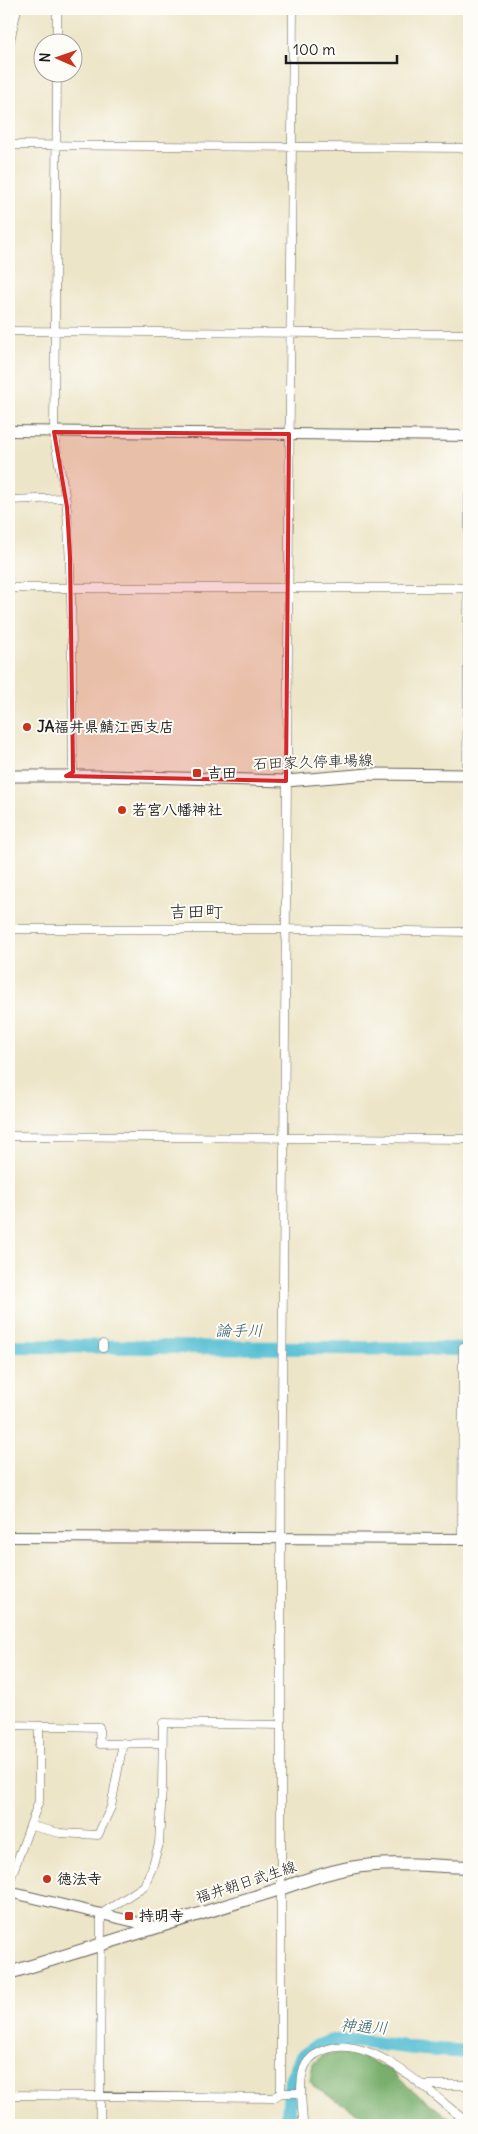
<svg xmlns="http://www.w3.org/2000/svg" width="478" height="2134" font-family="Delius,'Klee One',sans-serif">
  <rect width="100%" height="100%" fill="#fdfcf7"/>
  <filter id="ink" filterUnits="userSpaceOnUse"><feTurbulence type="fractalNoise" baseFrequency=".02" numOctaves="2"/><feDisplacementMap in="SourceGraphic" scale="10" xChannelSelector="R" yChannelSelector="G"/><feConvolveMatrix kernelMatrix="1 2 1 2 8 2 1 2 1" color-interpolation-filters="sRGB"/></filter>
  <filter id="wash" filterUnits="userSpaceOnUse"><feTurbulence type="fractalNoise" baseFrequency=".0096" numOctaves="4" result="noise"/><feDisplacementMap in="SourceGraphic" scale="20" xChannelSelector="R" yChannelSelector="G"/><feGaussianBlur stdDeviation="1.12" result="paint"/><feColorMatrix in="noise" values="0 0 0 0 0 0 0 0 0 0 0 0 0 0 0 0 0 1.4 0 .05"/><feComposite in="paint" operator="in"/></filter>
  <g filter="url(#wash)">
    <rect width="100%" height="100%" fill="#ede5c8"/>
    <!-- forest -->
    <path fill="#78af6c" stroke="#4a6644" d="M325 2054 360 2055 393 2072 406 2085 458 2125H380L315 2088 310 2081 313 2063Z"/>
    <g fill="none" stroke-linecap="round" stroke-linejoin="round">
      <!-- river -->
      <path stroke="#58c0d4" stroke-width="14" d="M9 1346 469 1349
        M287 2125 291 2081 301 2058 315 2047 332 2041H357L422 2049 469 2052"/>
    </g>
  </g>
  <g filter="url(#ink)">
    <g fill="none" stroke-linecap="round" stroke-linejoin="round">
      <defs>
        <path id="minor" d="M57 42V9
          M9 46 17 9
          M57 72 54 432C56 458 65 484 67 510 73 597 72 685 73 772L67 775
          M9 145 469 148
          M9 331 469 334
          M9 500 65 498
          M9 588H469
          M467 775 469 495
          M9 929H285L469 932
          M9 1136 469 1139
          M103 1348V1344
          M462 1539 463 1347
          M9 1725 99 1727 100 1744 162 1743
          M31 1826 60 1833 98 1835 111 1807 123 1743
          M9 1883 39 1801V1726
          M420 2085H469
          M281 2093V1538L293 9
          M9 2095 273 2098 281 2093H301
          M100 2125 101 1914 144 1886 152 1868 159 1844 162 1788 163 1723 280 1725
          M303 2125C303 2108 297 2080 306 2064 311 2055 320 2051 331 2048 375 2038 430 2092 462 2118L469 2120"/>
        <path id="tertiary" d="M9 431 469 436
          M9 1537 469 1539
          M9 1892 156 1927"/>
        <path id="secondary" d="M9 776H106L286 781 369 774 469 775"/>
        <path id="primary" d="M9 1973 280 1889C303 1881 326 1872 350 1868 388 1861 430 1866 469 1867"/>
      </defs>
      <!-- minor casing -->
      <use href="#minor" stroke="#656258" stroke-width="9"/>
      <!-- tertiary casing -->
      <use href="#tertiary" stroke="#656258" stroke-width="12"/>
      <!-- secondary casing -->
      <use href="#secondary" stroke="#656258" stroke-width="13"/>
      <!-- primary casing -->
      <use href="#primary" stroke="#656258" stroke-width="14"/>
      <!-- minor -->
      <use href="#minor" stroke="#fff" stroke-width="8"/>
      <!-- tertiary -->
      <use href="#tertiary" stroke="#fff" stroke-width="10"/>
      <!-- secondary -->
      <use href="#secondary" stroke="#fff" stroke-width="11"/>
      <!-- primary -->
      <use href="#primary" stroke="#fff" stroke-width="12"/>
    </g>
  </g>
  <!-- marked area -->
  <path fill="#d62828" fill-opacity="0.2" stroke="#d62828" stroke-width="4" stroke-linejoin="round" d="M54 432 289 434 286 781 66 776 73 772 70 558 67 507Z"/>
  <!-- markers -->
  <g fill="#c8321e" stroke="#fdfcf7" stroke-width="2">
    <circle cx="27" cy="727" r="5"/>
    <rect x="192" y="768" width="10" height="10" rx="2.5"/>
    <circle cx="122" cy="810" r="5"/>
    <circle cx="47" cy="1879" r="5"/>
    <rect x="124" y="1911" width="10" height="10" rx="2.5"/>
  </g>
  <g text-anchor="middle" stroke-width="4" stroke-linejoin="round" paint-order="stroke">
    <!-- poi labels -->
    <g font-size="15" font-weight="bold" fill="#1c1c1c" stroke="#fdfcf7" text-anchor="start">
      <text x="37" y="732">JA福井県鯖江西支店</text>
      <text x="207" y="778">吉田</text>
      <text x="132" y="815">若宮八幡神社</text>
      <text x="57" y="1884">徳法寺</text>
      <text x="139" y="1921">持明寺</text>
    </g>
    <!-- street labels -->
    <g font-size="15" fill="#1c1c1c" stroke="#fdfcf7">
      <text transform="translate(313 762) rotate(-2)" y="5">石田家久停車場線</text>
      <text transform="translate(246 1882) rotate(-18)" y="5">福井朝日武生線</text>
    </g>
    <!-- water labels -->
    <g font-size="16" font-style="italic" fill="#345e66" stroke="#fdfcf7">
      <text x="239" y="1336">論手川</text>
      <text transform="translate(364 2026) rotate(4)" y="6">神通川</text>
    </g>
    <!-- quarter labels -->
    <g font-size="18" fill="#1c1c1c" stroke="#fdfcf7">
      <text x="196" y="918">吉田町</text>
    </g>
  </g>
  <!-- margin -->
  <rect width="478" height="2134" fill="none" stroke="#fdfcf7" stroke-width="30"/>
  <!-- north arrow -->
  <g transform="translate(58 58) rotate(272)"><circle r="24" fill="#fdfcf7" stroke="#a3a29f"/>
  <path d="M0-4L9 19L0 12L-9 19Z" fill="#c8321e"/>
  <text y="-8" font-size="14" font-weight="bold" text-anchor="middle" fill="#1c1c1c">N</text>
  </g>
  <!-- scale -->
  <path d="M286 55v8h111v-8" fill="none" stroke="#1c1c1c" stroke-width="2.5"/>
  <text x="293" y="55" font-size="15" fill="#1c1c1c" stroke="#fdfcf7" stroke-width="4" paint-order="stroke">100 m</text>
</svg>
